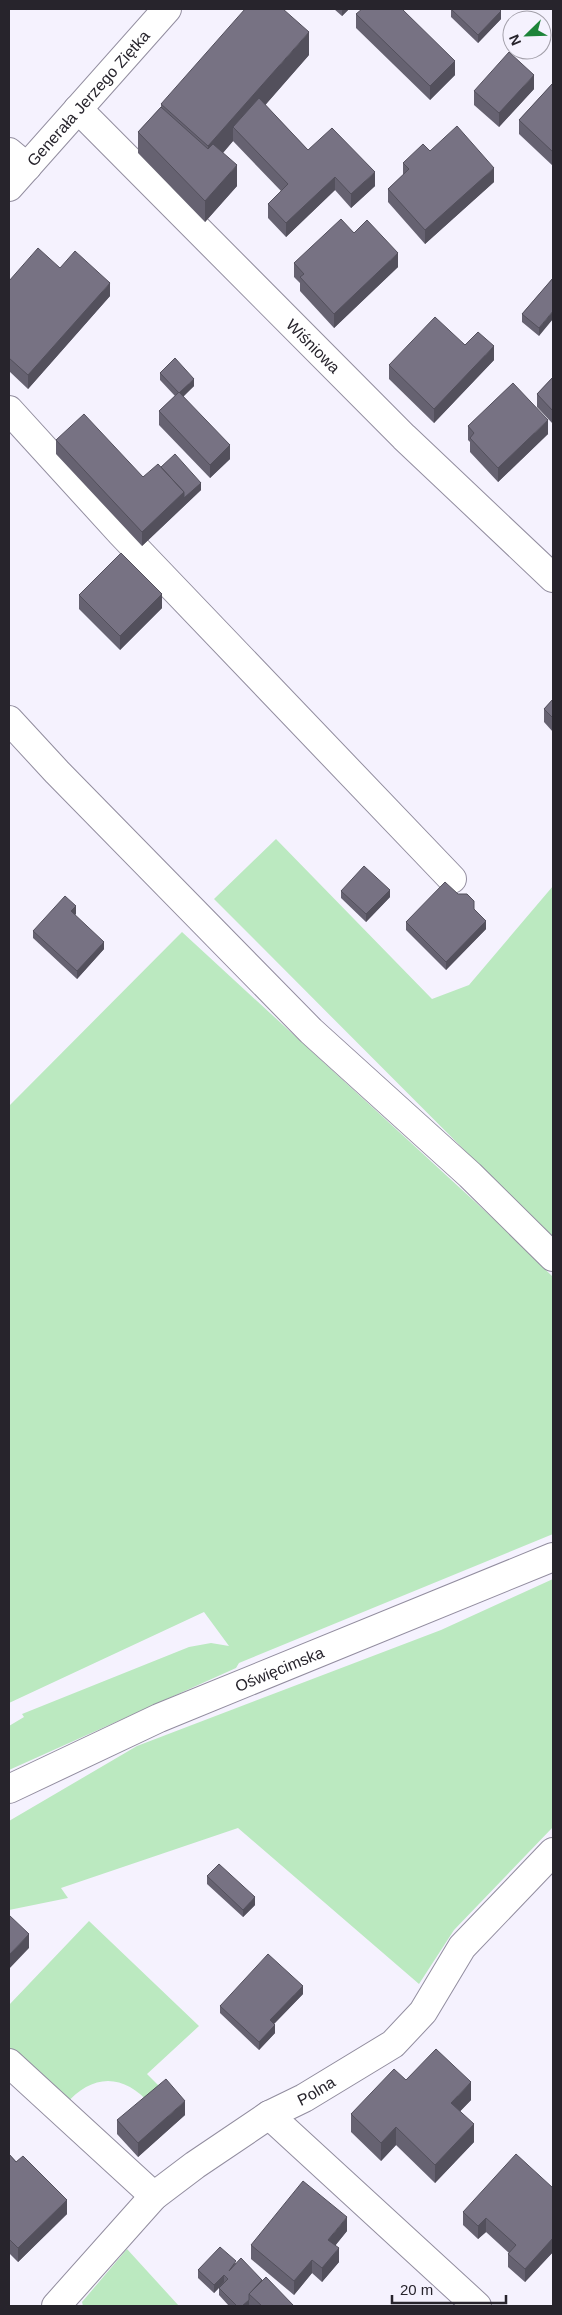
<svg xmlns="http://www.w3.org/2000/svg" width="562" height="2315" font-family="Arial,sans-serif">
  <rect width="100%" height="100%" fill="#f5f2fe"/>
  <!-- green -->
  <path fill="#bbe9c0" d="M276 839 432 999 469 985 553 886V1239L214 899Z
    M182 932 497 1222 553 1277V1534L239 1663 236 1668 9 1770V1726L24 1717 22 1714 189 1647 211 1643 229 1646 204 1612 9 1703V1106Z
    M553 1579V1827L454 1930 419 1984 238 1828 61 1888 68 1898 9 1910V1821L137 1746 441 1630Z
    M89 1921 199 2026 147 2074 166 2093 151 2105C124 2073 92 2073 65 2105L9 2052V2005Z
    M127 2249 179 2306H83L82 2302Z"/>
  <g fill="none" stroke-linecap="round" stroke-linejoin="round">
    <defs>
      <g id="minor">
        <path id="s1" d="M78 109 404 437 553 578"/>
        <path d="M9 152 27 167"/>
        <path d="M9 410 121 533 452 879"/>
        <path d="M9 720 57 772 311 1031 470 1175 553 1257"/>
        <path id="s2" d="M9 1789 159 1718 553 1557"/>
        <path d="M9 2063 154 2196"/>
        <path d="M269 2115 477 2306"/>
        <path id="s3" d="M56 2306 154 2196 195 2165 269 2115 304 2098 393 2044 423 2012 462 1947 553 1852"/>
      </g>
      <g id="major">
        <path id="s4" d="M9 187 167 9"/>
      </g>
    </defs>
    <!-- minor casing -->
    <use href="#minor" stroke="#928d9f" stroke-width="30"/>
    <!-- major casing -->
    <use href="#major" stroke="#928d9f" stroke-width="30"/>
    <!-- minor -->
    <use href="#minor" stroke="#fff" stroke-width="28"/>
    <!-- major -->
    <use href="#major" stroke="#fff" stroke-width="28"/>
  </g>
  <!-- wall -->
  <path fill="#666271" d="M334 9H349L342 16Z
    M449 9H499L501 19 478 43 451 17V10Z
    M356 14 455 75 430 100 356 28Z
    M309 55 265 105 308 150 375 186 351 208 335 190 286 237 268 218V204L281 191 233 141 223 153 237 186 205 222 138 153V132L161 107V104Z
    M553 83V166L519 134V120Z
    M534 89 499 127 474 105V91Z
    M430 151 494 182 425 244 388 202V189L403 175V163Z
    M354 233 398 267 334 328 300 291V283L294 277V263Z
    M60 268 110 296 28 389 9 371V281Z
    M553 278 539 336 522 322V314Z
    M465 345 494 360 434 423 389 379V365Z
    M160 373 194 386 183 396 230 459 210 478 159 425V411L175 396 160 380Z
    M553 377V424L537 407V394Z
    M468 426 548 434 498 482 470 452V442L468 440Z
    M56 440 143 477 161 467 201 490 142 546 56 454Z
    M79 595 162 608 120 650 79 609Z
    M553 699V732L544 722V709Z
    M341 891 390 897 366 922 341 898Z
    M474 909 486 929 446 970 406 930V922Z
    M76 914 75 915 104 949 77 979 33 938V931Z
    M207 1876 255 1905 243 1917 207 1884Z
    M303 1994 274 2024 275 2033 259 2050 220 2013V2006Z
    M406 2080 471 2100 460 2111 474 2142 435 2183 396 2145 381 2161 351 2132V2114Z
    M185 2115 138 2157 117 2134V2120Z
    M9 2154 67 2214 18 2262 9 2253Z
    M553 2188V2252L525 2282 508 2267V2254L509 2253 486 2232 478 2239 463 2225V2212Z
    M347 2231 335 2246 339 2262 322 2282 312 2273 294 2295 251 2259V2245Z
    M236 2263 262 2280 294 2306H229L219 2295V2288L214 2293 198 2278V2270Z"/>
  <!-- shaded-wall -->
  <path fill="#53505c" d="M342 9H349L342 16Z
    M501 11V19L478 43V35Z
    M309 32V55L240 134 233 127V141L208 170V146Z
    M455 61V75L430 100V86Z
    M534 75V89L499 127V113Z
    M237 165V186L205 222V201Z
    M494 168V182L425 244V230Z
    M375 172V186L351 208V194Z
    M335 177V190L286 237V223Z
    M398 253V267L334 328V314Z
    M110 283V296L28 389V375Z
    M553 311V319L539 336V328Z
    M494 346V360L434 423V409Z
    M194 379V386L179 401V393Z
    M548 420V434L498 482V468Z
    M230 445V459L210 478V465Z
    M201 483V490L142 546V532L184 492Z
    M162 594V608L120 650V636Z
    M390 890V897L366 922V914Z
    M76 906V914L71 919V911Z
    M486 921V929L446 970V962Z
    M104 942V949L77 979V971Z
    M255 1897V1905L243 1917V1910Z
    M29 1934V1948L9 1969V1955Z
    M303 1986V1994L270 2028V2020Z
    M275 2025V2033L259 2050V2042Z
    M471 2082V2100L451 2121V2103Z
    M185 2101V2115L138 2157V2143Z
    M474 2124V2142L435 2183V2165Z
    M396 2127V2145L381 2161V2143Z
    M67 2200V2214L18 2262V2248Z
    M347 2217V2231L328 2254V2240Z
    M486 2218V2232L478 2239V2226Z
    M553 2238V2252L525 2282V2269Z
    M339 2248V2262L322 2282V2268Z
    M312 2260V2273L294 2295V2281Z
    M224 2275V2282L214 2293V2285Z
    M249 2300V2306H242Z"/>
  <!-- building -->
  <path fill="#777283" stroke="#53505c" d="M245 9H283L309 32 208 146 161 104Z
    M362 9H402L455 61 430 86 356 14Z
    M451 9H499L501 11 478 35Z
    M509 52 534 75 499 113 474 91Z
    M553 83V152L519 120Z
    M259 98 308 150 332 128 375 172 351 194 335 177 286 223 268 204 288 184 233 127Z
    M161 107 208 149 213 144 237 165 205 201 138 132Z
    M457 126 494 168 425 230 388 189 409 169 403 163 423 144 430 151Z
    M341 219 354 233 367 220 398 253 334 314 300 277 304 274 294 263Z
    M38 248 60 268 75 251 110 283 28 375 9 358V281Z
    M553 278V311L539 328 522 314Z
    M435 317 465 345 478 332 494 346 434 409 389 365Z
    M175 358 194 379 179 393 160 373Z
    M553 377V411L537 394Z
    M513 383 548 420 498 468 470 438 474 433 468 426Z
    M179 392 230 445 210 465 159 411Z
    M84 414 143 477 158 464 184 492 142 532 56 440Z
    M175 454 201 483 184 498V492L161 467Z
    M121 553 162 594 120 636 79 595Z
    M553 699V718L544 709Z
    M364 866 390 890 366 914 341 891Z
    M445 882 458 894H467L474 901V909L486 921 446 962 406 922Z
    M65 896 76 906 71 911 104 942 77 971 33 931Z
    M219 1864 255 1897 243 1910 207 1876Z
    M9 1915 29 1934 9 1955Z
    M268 1954 303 1986 270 2020 275 2025 259 2042 220 2006Z
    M436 2049 471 2082 451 2103 474 2124 435 2165 396 2127 381 2143 351 2114 394 2069 406 2080Z
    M166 2079 185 2101 138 2143 117 2120Z
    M9 2154 16 2162 23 2156 67 2200 18 2248 9 2239Z
    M516 2154 553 2188V2238L525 2269 508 2254 516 2245 486 2218 478 2226 463 2212Z
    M303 2181 347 2217 328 2240 339 2248 322 2268 312 2260 294 2281 251 2245Z
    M220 2247 236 2261 229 2271 241 2258 262 2280 249 2294V2300L242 2306H237L219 2288 228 2279 224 2275 214 2285 198 2270Z
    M266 2277 294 2306H262L249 2294Z"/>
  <g text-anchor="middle" stroke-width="4" stroke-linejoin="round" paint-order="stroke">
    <!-- street labels -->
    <g font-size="16" fill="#27242c" stroke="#f5f2fe">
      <text dy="6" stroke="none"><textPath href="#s4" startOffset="119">Generała Jerzego Ziętka</textPath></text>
      <text dy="6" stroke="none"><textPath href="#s1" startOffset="334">Wiśniowa</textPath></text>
      <text dy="6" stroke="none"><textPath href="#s2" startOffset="296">Oświęcimska</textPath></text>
      <text dy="6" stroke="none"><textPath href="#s3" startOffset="341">Polna</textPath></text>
    </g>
  </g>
  <!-- border -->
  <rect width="562" height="2315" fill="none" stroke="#27242c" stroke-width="20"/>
  <!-- north arrow -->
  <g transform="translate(527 35) rotate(247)"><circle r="24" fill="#f5f2fe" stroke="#a3a0aa"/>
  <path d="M0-4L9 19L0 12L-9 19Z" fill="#1d8439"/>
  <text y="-8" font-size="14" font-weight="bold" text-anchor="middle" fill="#27242c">N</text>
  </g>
  <!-- scale -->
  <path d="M392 2295v8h114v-8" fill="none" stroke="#27242c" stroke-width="2.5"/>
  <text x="400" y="2295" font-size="15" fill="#27242c" stroke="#f5f2fe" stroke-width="4" paint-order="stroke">20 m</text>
</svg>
